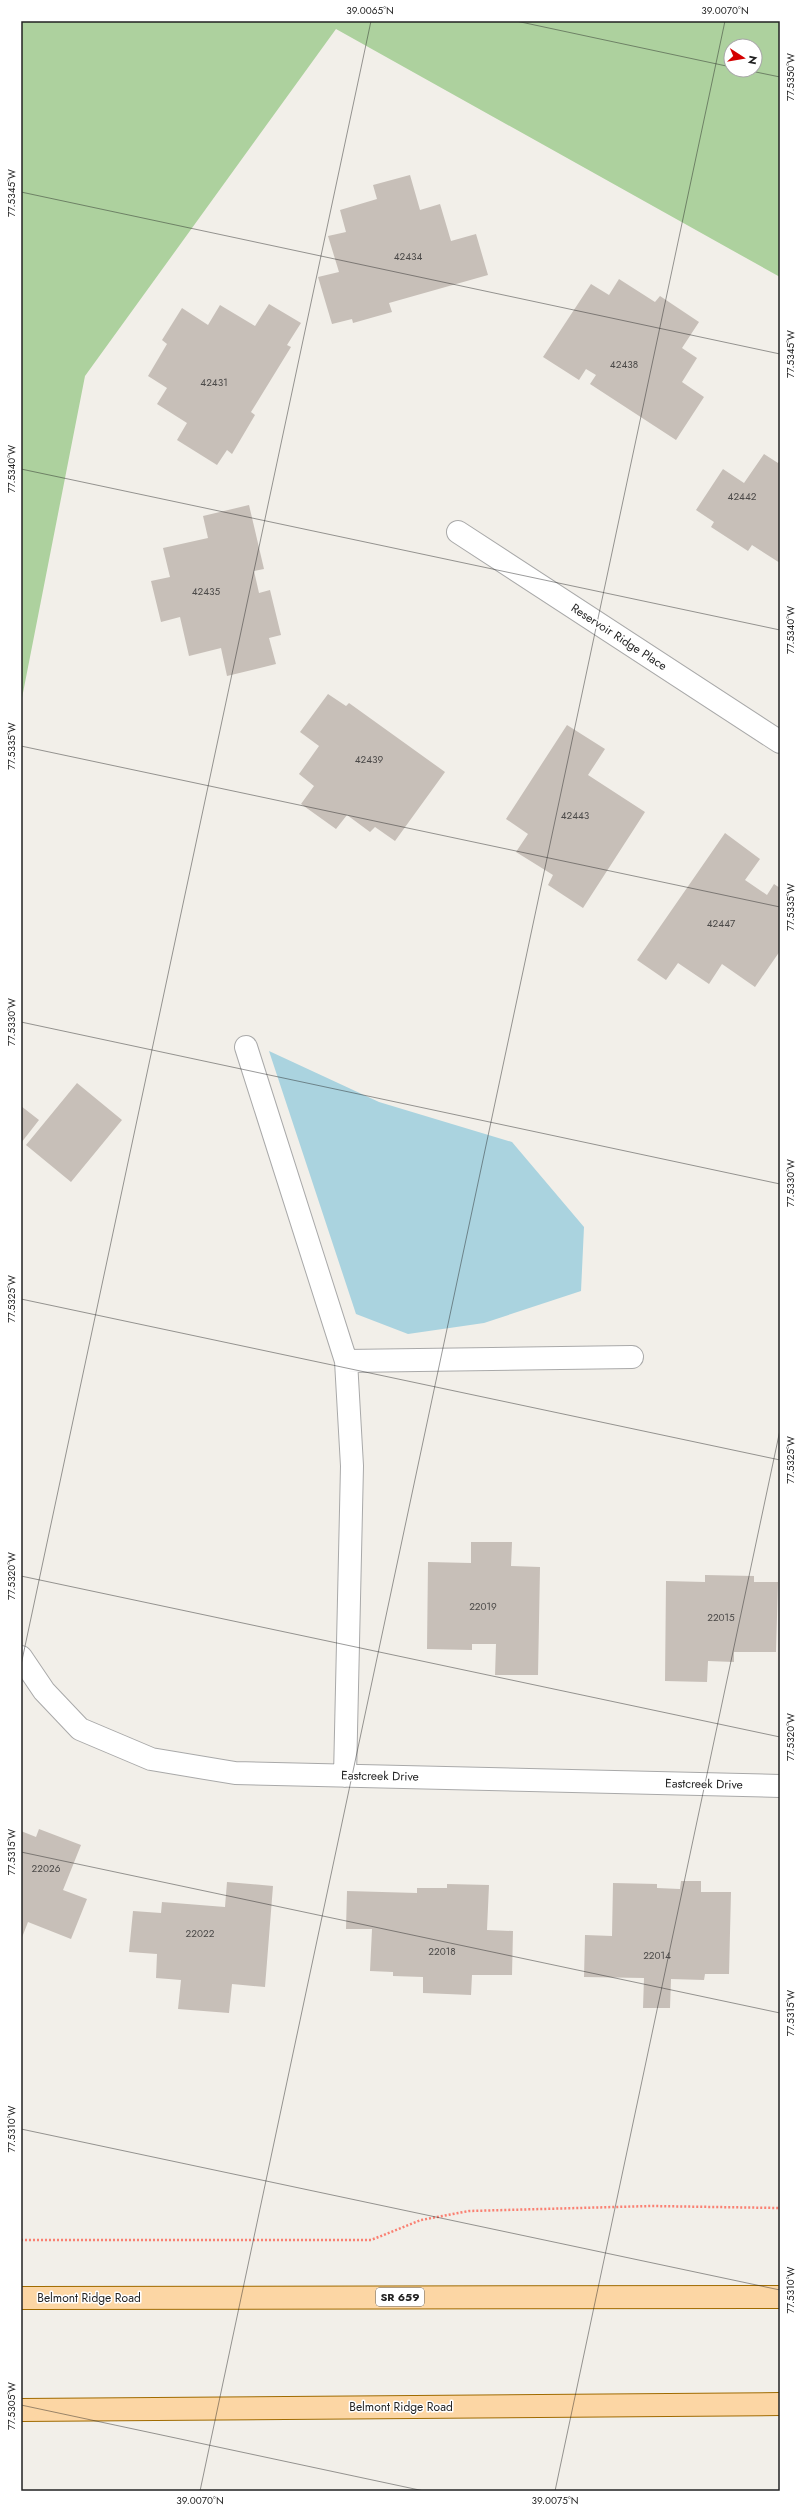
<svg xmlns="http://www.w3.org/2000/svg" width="801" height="2512" font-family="Jost,sans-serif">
  <rect width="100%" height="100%" fill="#f2efe9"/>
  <!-- forest -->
  <path fill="#add19e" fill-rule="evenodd" d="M21 21H780V277L336 29 85 376 21 703ZM731 46H755V70H731Z"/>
  <!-- water -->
  <path fill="#aad3df" d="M269 1051 379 1102 512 1142 584 1227 581 1291 484 1323 408 1334 356 1314Z"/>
  <!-- building -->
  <path fill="#c7bfb8" d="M410 175 420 210 440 204 451 241 476 234 488 275 389 303 392 312 353 323 352 319 332 324 318 277 339 272 328 236 346 232 340 210 377 199 373 185Z
    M619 279 655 302 660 296 699 322 682 348 697 358 682 382 704 397 676 440 590 384 596 375 586 369 579 380 543 357 591 284 609 295Z
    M269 304 301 323 287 345 291 347 251 412 255 415 232 454 227 450 217 465 177 440 187 423 157 404 167 388 148 376 167 344 162 340 182 308 208 325 220 305 255 326Z
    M764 454 778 463 780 460V563L752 545 748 551 711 527 714 522 696 510 723 469 744 483Z
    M249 505 264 569 254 571 259 593 270 590 281 635 269 638 276 664 227 676 221 648 189 656 180 617 161 622 151 581 170 577 163 548 208 538 203 516Z
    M328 694 346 706 349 703 445 772 395 841 375 827 370 832 347 815 336 829 301 804 314 786 299 774 319 746 300 732Z
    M567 725 605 749 588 775 645 812 583 908 548 885 553 875 516 852 528 834 506 819Z
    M725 833 760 859 745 880 767 895 774 884 780 888V951L755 987 722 964 709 984 678 963 666 980 637 960Z
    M77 1083 122 1120 71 1182 26 1145Z
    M21 1106 39 1120 21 1143Z
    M471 1542H512L511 1566 540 1567 538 1675H495L496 1644H472V1650L427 1649 428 1562 471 1563Z
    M705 1575 754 1576V1582H778L776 1652H734V1662L708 1661 707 1682 665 1681 666 1581 705 1582Z
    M39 1829 81 1845 63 1890 87 1899 71 1939 28 1922 21 1940V1831L36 1837Z
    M681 1881H701V1892H731L729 1974H705L704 1980 671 1979 670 2008H643L644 1978 584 1977 585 1935 612 1936 613 1883 657 1884V1888L680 1889Z
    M227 1882 273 1886 265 1987 232 1984 229 2013 178 2009 181 1980 156 1978 157 1954 129 1952 133 1911 161 1913 162 1902 225 1907Z
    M447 1884 489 1885 487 1930 513 1931 512 1975H472L471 1995 423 1993V1977L393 1976V1972L370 1971 372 1929H346L347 1891 417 1893V1888H447Z"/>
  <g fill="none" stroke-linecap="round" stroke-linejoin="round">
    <defs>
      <path id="minor" d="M458 532 780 742
        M246 1047 346 1361 352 1466 345 1776
        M346 1361 632 1357
        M21 1657 44 1691 80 1729 151 1759 235 1773 780 1786"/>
      <path id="major" d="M21 2298 780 2297
        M21 2410 780 2404"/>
    </defs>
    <!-- minor casing -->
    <use href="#minor" stroke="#a9a9a9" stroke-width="24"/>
    <!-- major casing -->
    <use href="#major" stroke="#a06b00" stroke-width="24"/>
    <!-- path -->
    <path stroke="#fa8072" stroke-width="2.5" stroke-dasharray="2 2" stroke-linecap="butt" d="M21 2240H371L421 2220 469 2211 651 2206 780 2208"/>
    <!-- minor -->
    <use href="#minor" stroke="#fff" stroke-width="22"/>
    <!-- major -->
    <use href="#major" stroke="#fcd6a4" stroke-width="22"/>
  </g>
  <!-- ticks -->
  <path fill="none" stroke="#222" stroke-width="1" stroke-opacity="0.45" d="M516 21 731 67M746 70 780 77M21 192 780 354M21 469 780 630M21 746 780 907M21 1022 780 1184M21 1299 780 1460M21 1576 780 1737M21 1665 371 21M21 1852 780 2013M21 2129 780 2290M21 2405 424 2491M200 2491 725 21M555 2491 780 1430"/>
  <g text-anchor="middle" stroke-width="3" stroke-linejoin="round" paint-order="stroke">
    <!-- number labels -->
    <g font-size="10" fill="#4b4948">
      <text x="408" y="260">42434</text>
      <text x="624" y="368">42438</text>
      <text x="214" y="386">42431</text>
      <text x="742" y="500">42442</text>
      <text x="206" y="595">42435</text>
      <text x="369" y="763">42439</text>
      <text x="575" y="819">42443</text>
      <text x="721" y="927">42447</text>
      <text x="483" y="1610">22019</text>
      <text x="721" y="1621">22015</text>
      <text x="46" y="1872">22026</text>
      <text x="200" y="1937">22022</text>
      <text x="442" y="1955">22018</text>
      <text x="657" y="1959">22014</text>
    </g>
    <!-- shield labels -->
    <rect fill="#fff" stroke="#646464" stroke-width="1" x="376" y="2288" width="48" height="18" rx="3"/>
    <g font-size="11" font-weight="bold" fill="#222">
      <text x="400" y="2301">SR 659</text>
    </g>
    <!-- street labels -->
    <g font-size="12" fill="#222" stroke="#fff">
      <text transform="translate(619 637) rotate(33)" y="4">Reservoir Ridge Place</text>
      <text transform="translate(380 1776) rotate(1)" y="4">Eastcreek Drive</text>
      <text transform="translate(704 1784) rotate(1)" y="4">Eastcreek Drive</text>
      <text x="89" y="2302">Belmont Ridge Road</text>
      <text x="401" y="2411">Belmont Ridge Road</text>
    </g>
  </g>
  <!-- border -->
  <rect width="801" height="2512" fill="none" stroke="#ffffff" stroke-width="44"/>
  <!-- north arrow -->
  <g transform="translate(743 58) rotate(102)"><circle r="19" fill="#ffffff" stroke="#a7a7a7"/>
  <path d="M0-3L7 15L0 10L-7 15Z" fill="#d40000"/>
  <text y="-6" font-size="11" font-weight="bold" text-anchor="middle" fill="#222222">N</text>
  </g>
  <rect x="22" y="22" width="757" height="2468" fill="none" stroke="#222" stroke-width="1.5"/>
  <g font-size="10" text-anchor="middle" fill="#222">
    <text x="370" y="14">39.0065°N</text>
    <text x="725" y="14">39.0070°N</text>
    <text transform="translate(790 77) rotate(-90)" y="4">77.5350°W</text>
    <text transform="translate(11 193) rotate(-90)" y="4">77.5345°W</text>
    <text transform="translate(790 354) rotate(-90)" y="4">77.5345°W</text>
    <text transform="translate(11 469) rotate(-90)" y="4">77.5340°W</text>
    <text transform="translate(790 630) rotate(-90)" y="4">77.5340°W</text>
    <text transform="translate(11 746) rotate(-90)" y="4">77.5335°W</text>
    <text transform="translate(790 907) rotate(-90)" y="4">77.5335°W</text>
    <text transform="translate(11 1022) rotate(-90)" y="4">77.5330°W</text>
    <text transform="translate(790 1183) rotate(-90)" y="4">77.5330°W</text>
    <text transform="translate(11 1299) rotate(-90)" y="4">77.5325°W</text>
    <text transform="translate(790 1460) rotate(-90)" y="4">77.5325°W</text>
    <text transform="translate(11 1576) rotate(-90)" y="4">77.5320°W</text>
    <text transform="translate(790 1737) rotate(-90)" y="4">77.5320°W</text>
    <text transform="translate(11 1852) rotate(-90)" y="4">77.5315°W</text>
    <text transform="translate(790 2013) rotate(-90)" y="4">77.5315°W</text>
    <text transform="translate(11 2129) rotate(-90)" y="4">77.5310°W</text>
    <text transform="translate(790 2290) rotate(-90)" y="4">77.5310°W</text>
    <text transform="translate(11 2406) rotate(-90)" y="4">77.5305°W</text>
    <text x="200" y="2504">39.0070°N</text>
    <text x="555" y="2504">39.0075°N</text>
  </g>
</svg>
